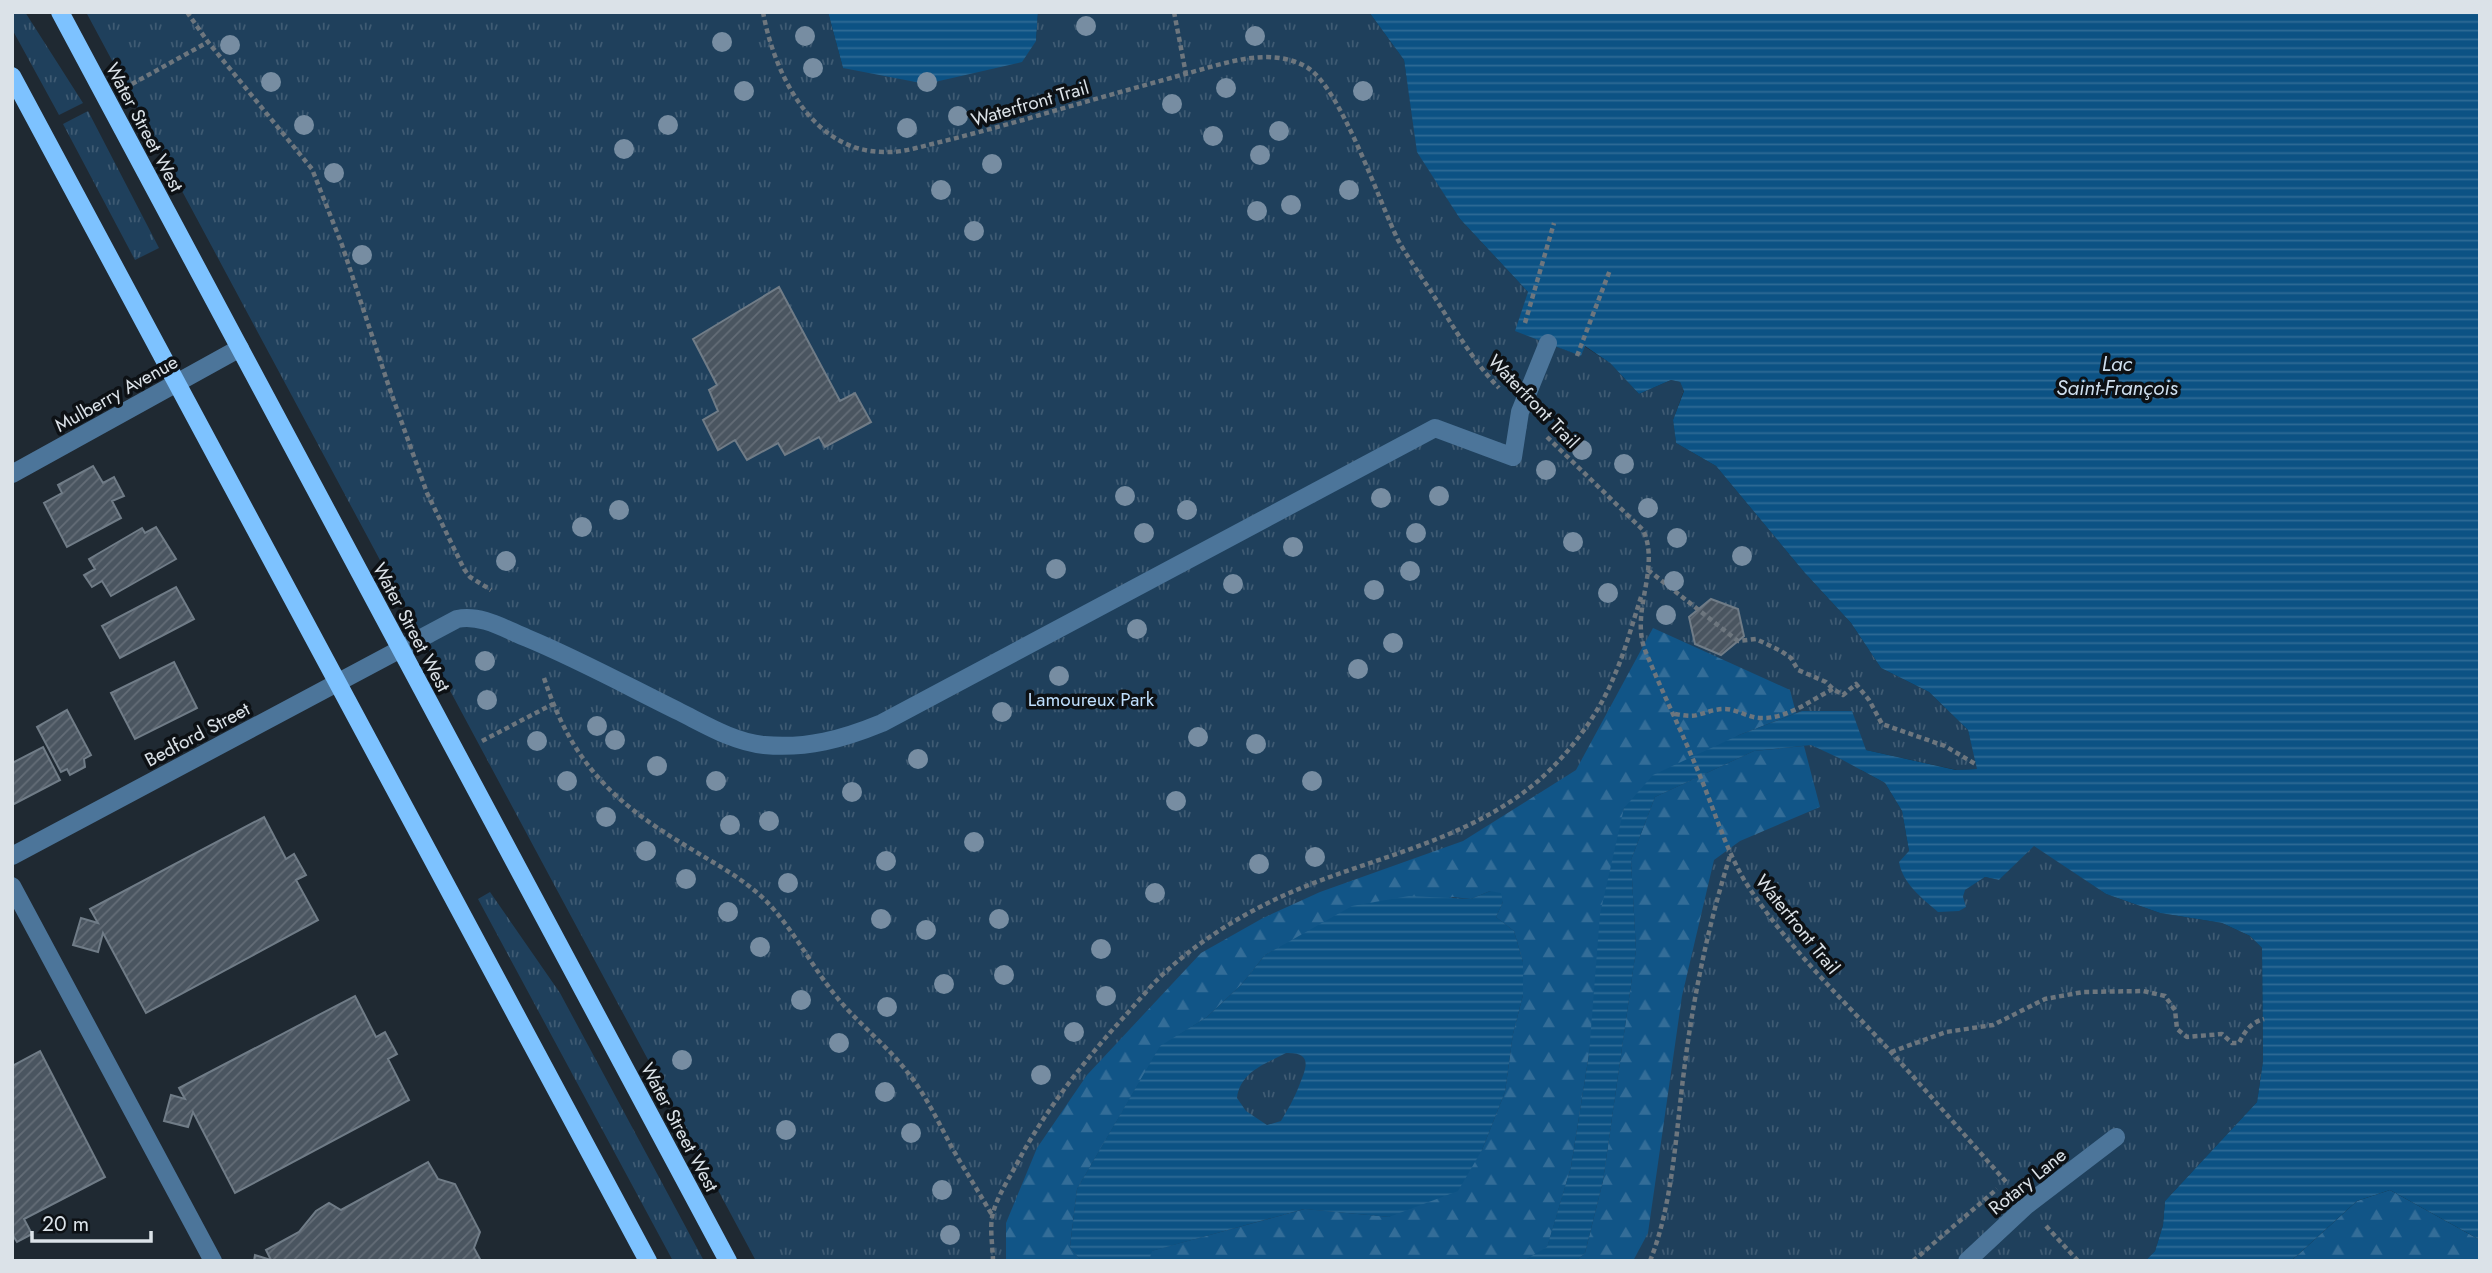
<svg xmlns="http://www.w3.org/2000/svg" width="2492" height="1273" font-family="Jost,sans-serif">
  <defs>
    <pattern id="grass-tufts" width="24" height="20" patternUnits="userSpaceOnUse" patternTransform="scale(1.75)"><rect width="24" height="20" fill="#1f405c"/><path d="M3 7l-1-3M5 7V3M7 7l1-3M15 17l-1-3M17 17v-4M19 17l1-3" fill="none" stroke="#3f5b73"/></pattern>
    <pattern id="forest-firs" width="22" height="20" patternUnits="userSpaceOnUse" patternTransform="scale(1.75)"><rect width="22" height="20" fill="#115587"/><path d="M5 1l3.5 6h-7zM16 11l3.5 6h-7z" fill="#336d98"/></pattern>
    <pattern id="water-rules" width="6" height="5" patternUnits="userSpaceOnUse" patternTransform="scale(1.75)"><rect width="6" height="5" fill="#0c5284"/><path d="M0 2.5h6" fill="none" stroke="#2f6b95"/></pattern>
    <pattern id="building-hatch" width="6" height="6" patternUnits="userSpaceOnUse" patternTransform="scale(1.75)"><rect width="6" height="6" fill="#4a5560"/><path d="M-1 1l2-2M0 6l6-6M5 7l2-2" fill="none" stroke="#646d77"/></pattern>
  </defs>
  <rect width="100%" height="100%" fill="#1f2932"/>
  <!-- grass -->
  <path fill="url(#grass-tufts)" d="M12 12H25L83 103 59 115 12 29Z
    M86 12H828L843 68 1036 41 1038 12H1369L1404 60 1418 152 1460 219 1528 292 1548 343 1581 356 1584 346 1610 363 1639 394 1671 380 1680 382 1684 390 1673 420 1676 443 1716 466 1804 572 1851 623 1881 668 1929 692 1968 730 1978 769 1957 770 1866 750 1861 770 1885 783 1902 811 1909 851 1963 897 1964 890 1985 877 1999 880 2034 845 2106 894 2160 913 2222 923 2250 936 2262 948 2263 1061 2257 1102 2165 1201 2163 1225 2155 1251 2145 1261H756Z
    M88 111 159 248 135 260 63 124Z
    M490 892 560 993 704 1261H673L478 899Z"/>
  <!-- forest -->
  <path fill="url(#forest-firs)" d="M1653 628 1790 690 1796 713 1739 735 1624 808 1589 1054 1571 1167 1547 1248 1523 1261H1149L1151 1251 1305 1209 1389 1217 1482 1150 1505 1092 1513 1034 1523 995V962L1514 931 1496 917 1503 902 1490 891 1471 899 1453 897 1309 932 1265 955 1241 985 1207 1017 1160 1047 1077 1189 1070 1247 1081 1261H1006V1223L1037 1148 1087 1075 1201 953 1263 918 1320 892 1463 841 1576 770Z
    M1804 746 1820 807 1740 841 1714 860 1682 996 1648 1233 1633 1261H1576L1585 1253 1603 1181 1636 950 1631 860 1655 797 1754 751Z
    M2390 1190 2480 1240V1261H2291L2357 1201Z"/>
  <!-- water -->
  <path fill="url(#water-rules)" fill-rule="evenodd" d="M828 12H1038L1036 41 1022 62 926 84 843 68Z
    M1369 12H2480V1240L2390 1190 2357 1201 2291 1261H2145L2155 1251 2163 1225 2165 1201 2257 1102 2263 1061 2262 948 2250 936 2222 923 2160 913 2106 894 2034 846 1999 880 1985 877 1965 890 1963 897 1966 907 1959 911 1938 912C1922 898 1903 884 1899 862L1909 851 1902 811 1885 783 1839 758 1811 745 1754 751 1655 797 1631 860 1636 950 1603 1181 1585 1253 1576 1261H1523L1547 1247 1571 1167 1589 1054 1600 914 1624 808 1653 775 1739 735 1802 711H1852L1866 750 1956 770 1977 769 1968 730 1929 692 1881 668 1851 623 1804 572 1716 466 1676 443 1673 420 1684 391 1680 382 1671 380 1639 394 1610 363 1585 346 1581 356 1515 331 1528 292 1460 219 1417 152 1404 60Z
    M1490 891 1501 893 1503 902 1496 917 1514 931 1523 962V995L1513 1034 1505 1092 1482 1150 1458 1191 1389 1217 1304 1209 1152 1251 1149 1261H1081L1070 1247 1077 1189 1160 1046 1207 1017 1241 985 1265 955 1352 906 1409 896 1471 899ZM1286 1053C1315 1052 1305 1070 1299 1086 1294 1099 1288 1109 1281 1121L1267 1125 1246 1111 1237 1098C1240 1072 1265 1064 1286 1053Z"/>
  <!-- building -->
  <path fill="url(#building-hatch)" stroke="#707c87" stroke-width="2" d="M779 287 840 401 855 393 871 422 825 447 819 437 785 455 778 443 747 460 735 440 718 450 703 420 718 411 709 390 717 385 693 339Z
    M93 466 103 483 114 477 124 496 112 501 121 518 67 547 44 503 62 493 58 485Z
    M156 527 176 559 111 596 102 581 92 587 84 575 95 569 89 559 142 528 145 533Z
    M176 587 194 619 120 658 102 626Z
    M1711 599 1738 609 1744 636 1721 655 1695 644 1689 617Z
    M174 662 197 708 135 739 111 693Z
    M67 710 91 755 84 759 85 767 70 775 67 769 61 772 37 727Z
    M43 747 60 780 12 805V763Z
    M264 817 286 859 294 854 306 875 296 880 318 920 146 1013 103 933 98 952 73 945 81 918 98 923 90 909Z
    M355 996 376 1037 385 1032 397 1054 388 1059 409 1100 235 1193 193 1112 188 1127 164 1121 171 1095 185 1099 179 1088Z
    M40 1051 105 1177 24 1219 32 1234 17 1242 12 1234V1066Z
    M428 1162 438 1179 455 1184 480 1232 474 1248 481 1261H254L255 1255 271 1260 266 1250 299 1232 316 1211 329 1203 341 1210Z"/>
  <g fill="none" stroke-linecap="round" stroke-linejoin="round">
    <!-- path -->
    <path stroke="#6d767e" stroke-width="4.5" stroke-dasharray="5 3.5" stroke-linecap="butt" d="M187 12 208 42 312 169 342 245 389 387 427 493 464 569 470 577 491 590
      M763 12C774 73 812 152 884 152 902 153 919 147 936 143 965 136 994 128 1023 120 1077 104 1131 89 1185 74 1223 64 1271 45 1308 68 1341 89 1379 201 1398 240 1408 258 1421 276 1432 293 1453 326 1472 360 1499 388
      M1174 12 1186 74
      M132 84 208 42
      M1525 323 1554 223
      M1577 356 1610 270
      M1547 437 1643 530C1661 568 1630 611 1645 650 1662 692 1683 734 1700 776 1715 812 1726 850 1746 883 1786 945 1841 998 1891 1052 1930 1095 1968 1139 2007 1183
      M1648 570 1738 641 1756 639 1781 651 1791 658 1798 670 1826 682 1833 689 1843 695 1856 684 1869 700 1882 724 1945 746 1977 765
      M544 678C571 760 610 800 683 844 710 861 738 875 762 897 792 926 810 964 835 995 857 1023 887 1045 908 1073 929 1099 942 1131 959 1160 970 1178 981 1196 992 1215
      M1675 714C1682 715 1690 717 1697 715 1706 713 1714 709 1724 709 1738 709 1748 718 1761 718 1787 719 1811 700 1833 689
      M482 741 553 704
      M1891 1052 1946 1032 1993 1025 2045 999 2083 992 2143 991 2165 996 2175 1010 2177 1029 2187 1037 2222 1034 2232 1043H2239C2245 1031 2250 1023 2264 1019
      M2046 1226 2078 1261
      M993 1261C993 1247 989 1227 993 1213 998 1194 1012 1174 1021 1156 1047 1109 1079 1068 1114 1028 1128 1013 1142 996 1156 981 1189 948 1232 920 1274 900 1362 858 1461 846 1538 781 1569 754 1600 713 1615 674 1626 649 1633 621 1642 594
      M1650 1261C1673 1204 1676 1131 1684 1071 1693 998 1708 926 1730 856
      M1913 1261 1997 1189"/>
    <!-- minor -->
    <path stroke="#4c759a" stroke-width="18" d="M12 474 240 348
      M12 856 457 619C481 614 505 629 527 638 580 660 629 687 680 712 706 725 734 742 764 745 807 749 843 739 882 723L1435 428 1513 457 1520 412 1548 343
      M12 886 213 1261
      M1967 1261 2027 1205 2116 1137"/>
    <!-- major -->
    <path stroke="#7dc2ff" stroke-width="18" d="M60 12 728 1261
      M12 76 648 1261"/>
  </g>
  <!-- trees -->
  <g fill="#778da2">
    <circle cx="1086" cy="26" r="10"/>
    <circle cx="805" cy="36" r="10"/>
    <circle cx="1255" cy="36" r="10"/>
    <circle cx="722" cy="42" r="10"/>
    <circle cx="230" cy="45" r="10"/>
    <circle cx="813" cy="68" r="10"/>
    <circle cx="271" cy="82" r="10"/>
    <circle cx="927" cy="82" r="10"/>
    <circle cx="1226" cy="88" r="10"/>
    <circle cx="744" cy="91" r="10"/>
    <circle cx="1363" cy="91" r="10"/>
    <circle cx="1172" cy="104" r="10"/>
    <circle cx="958" cy="116" r="10"/>
    <circle cx="304" cy="125" r="10"/>
    <circle cx="668" cy="125" r="10"/>
    <circle cx="907" cy="128" r="10"/>
    <circle cx="1279" cy="131" r="10"/>
    <circle cx="1213" cy="136" r="10"/>
    <circle cx="624" cy="149" r="10"/>
    <circle cx="1260" cy="155" r="10"/>
    <circle cx="992" cy="164" r="10"/>
    <circle cx="334" cy="173" r="10"/>
    <circle cx="941" cy="190" r="10"/>
    <circle cx="1349" cy="190" r="10"/>
    <circle cx="1291" cy="205" r="10"/>
    <circle cx="1257" cy="211" r="10"/>
    <circle cx="974" cy="231" r="10"/>
    <circle cx="362" cy="255" r="10"/>
    <circle cx="1582" cy="450" r="10"/>
    <circle cx="1624" cy="464" r="10"/>
    <circle cx="1546" cy="470" r="10"/>
    <circle cx="1125" cy="496" r="10"/>
    <circle cx="1439" cy="496" r="10"/>
    <circle cx="1381" cy="498" r="10"/>
    <circle cx="1648" cy="508" r="10"/>
    <circle cx="619" cy="510" r="10"/>
    <circle cx="1187" cy="510" r="10"/>
    <circle cx="582" cy="527" r="10"/>
    <circle cx="1144" cy="533" r="10"/>
    <circle cx="1416" cy="533" r="10"/>
    <circle cx="1677" cy="538" r="10"/>
    <circle cx="1573" cy="542" r="10"/>
    <circle cx="1293" cy="547" r="10"/>
    <circle cx="1742" cy="556" r="10"/>
    <circle cx="506" cy="561" r="10"/>
    <circle cx="1056" cy="569" r="10"/>
    <circle cx="1410" cy="571" r="10"/>
    <circle cx="1674" cy="581" r="10"/>
    <circle cx="1233" cy="584" r="10"/>
    <circle cx="1374" cy="590" r="10"/>
    <circle cx="1608" cy="593" r="10"/>
    <circle cx="1666" cy="615" r="10"/>
    <circle cx="1137" cy="629" r="10"/>
    <circle cx="1393" cy="643" r="10"/>
    <circle cx="485" cy="661" r="10"/>
    <circle cx="1358" cy="669" r="10"/>
    <circle cx="1059" cy="676" r="10"/>
    <circle cx="487" cy="700" r="10"/>
    <circle cx="1002" cy="712" r="10"/>
    <circle cx="597" cy="726" r="10"/>
    <circle cx="1198" cy="737" r="10"/>
    <circle cx="615" cy="740" r="10"/>
    <circle cx="537" cy="741" r="10"/>
    <circle cx="1256" cy="744" r="10"/>
    <circle cx="918" cy="759" r="10"/>
    <circle cx="657" cy="766" r="10"/>
    <circle cx="567" cy="781" r="10"/>
    <circle cx="716" cy="781" r="10"/>
    <circle cx="1312" cy="781" r="10"/>
    <circle cx="852" cy="792" r="10"/>
    <circle cx="1176" cy="801" r="10"/>
    <circle cx="606" cy="817" r="10"/>
    <circle cx="769" cy="821" r="10"/>
    <circle cx="730" cy="825" r="10"/>
    <circle cx="974" cy="842" r="10"/>
    <circle cx="646" cy="851" r="10"/>
    <circle cx="1315" cy="857" r="10"/>
    <circle cx="886" cy="861" r="10"/>
    <circle cx="1259" cy="864" r="10"/>
    <circle cx="686" cy="879" r="10"/>
    <circle cx="788" cy="883" r="10"/>
    <circle cx="1155" cy="893" r="10"/>
    <circle cx="728" cy="912" r="10"/>
    <circle cx="881" cy="919" r="10"/>
    <circle cx="999" cy="919" r="10"/>
    <circle cx="926" cy="930" r="10"/>
    <circle cx="760" cy="947" r="10"/>
    <circle cx="1101" cy="949" r="10"/>
    <circle cx="1004" cy="975" r="10"/>
    <circle cx="944" cy="984" r="10"/>
    <circle cx="1106" cy="996" r="10"/>
    <circle cx="801" cy="1000" r="10"/>
    <circle cx="887" cy="1007" r="10"/>
    <circle cx="1074" cy="1032" r="10"/>
    <circle cx="839" cy="1043" r="10"/>
    <circle cx="682" cy="1060" r="10"/>
    <circle cx="1041" cy="1075" r="10"/>
    <circle cx="885" cy="1092" r="10"/>
    <circle cx="786" cy="1130" r="10"/>
    <circle cx="911" cy="1133" r="10"/>
    <circle cx="942" cy="1190" r="10"/>
    <circle cx="950" cy="1235" r="10"/>
  </g>
  <g text-anchor="middle" stroke-width="7" stroke-linejoin="round" paint-order="stroke">
    <!-- street labels -->
    <g font-size="19" fill="#dbe2e8" stroke="#0d1115">
      <text transform="translate(1030 103) rotate(-16)" y="7">Waterfront Trail</text>
      <text transform="translate(145 127) rotate(62)" y="7">Water Street West</text>
      <text transform="translate(116 393) rotate(-29)" y="7">Mulberry Avenue</text>
      <text transform="translate(1534 401) rotate(46)" y="7">Waterfront Trail</text>
      <text transform="translate(412 627) rotate(62)" y="7">Water Street West</text>
      <text transform="translate(197 734) rotate(-28)" y="7">Bedford Street</text>
      <text transform="translate(1798 924) rotate(51)" y="7">Waterfront Trail</text>
      <text transform="translate(680 1127) rotate(62)" y="7">Water Street West</text>
      <text transform="translate(2027 1181) rotate(-39)" y="7">Rotary Lane</text>
    </g>
    <!-- park labels -->
    <g font-size="19" fill="#bfdffd" stroke="#0d1115">
      <text x="1091" y="706">Lamoureux Park</text>
    </g>
    <!-- water labels -->
    <g font-size="21" font-style="italic" fill="#cfdfee" stroke="#0d1115">
      <text x="2117" y="371">Lac<tspan x="2117" dy="24">Saint-François</tspan></text>
    </g>
  </g>
  <!-- border -->
  <rect width="2492" height="1273" fill="none" stroke="#dbe2e8" stroke-width="28"/>
  <!-- scale -->
  <path d="M32 1231v10h119v-10" fill="none" stroke="#dbe2e8" stroke-width="3.5"/>
  <text x="42" y="1231" font-size="21" fill="#dbe2e8" stroke="#0d1115" stroke-width="5" paint-order="stroke">20 m</text>
</svg>
